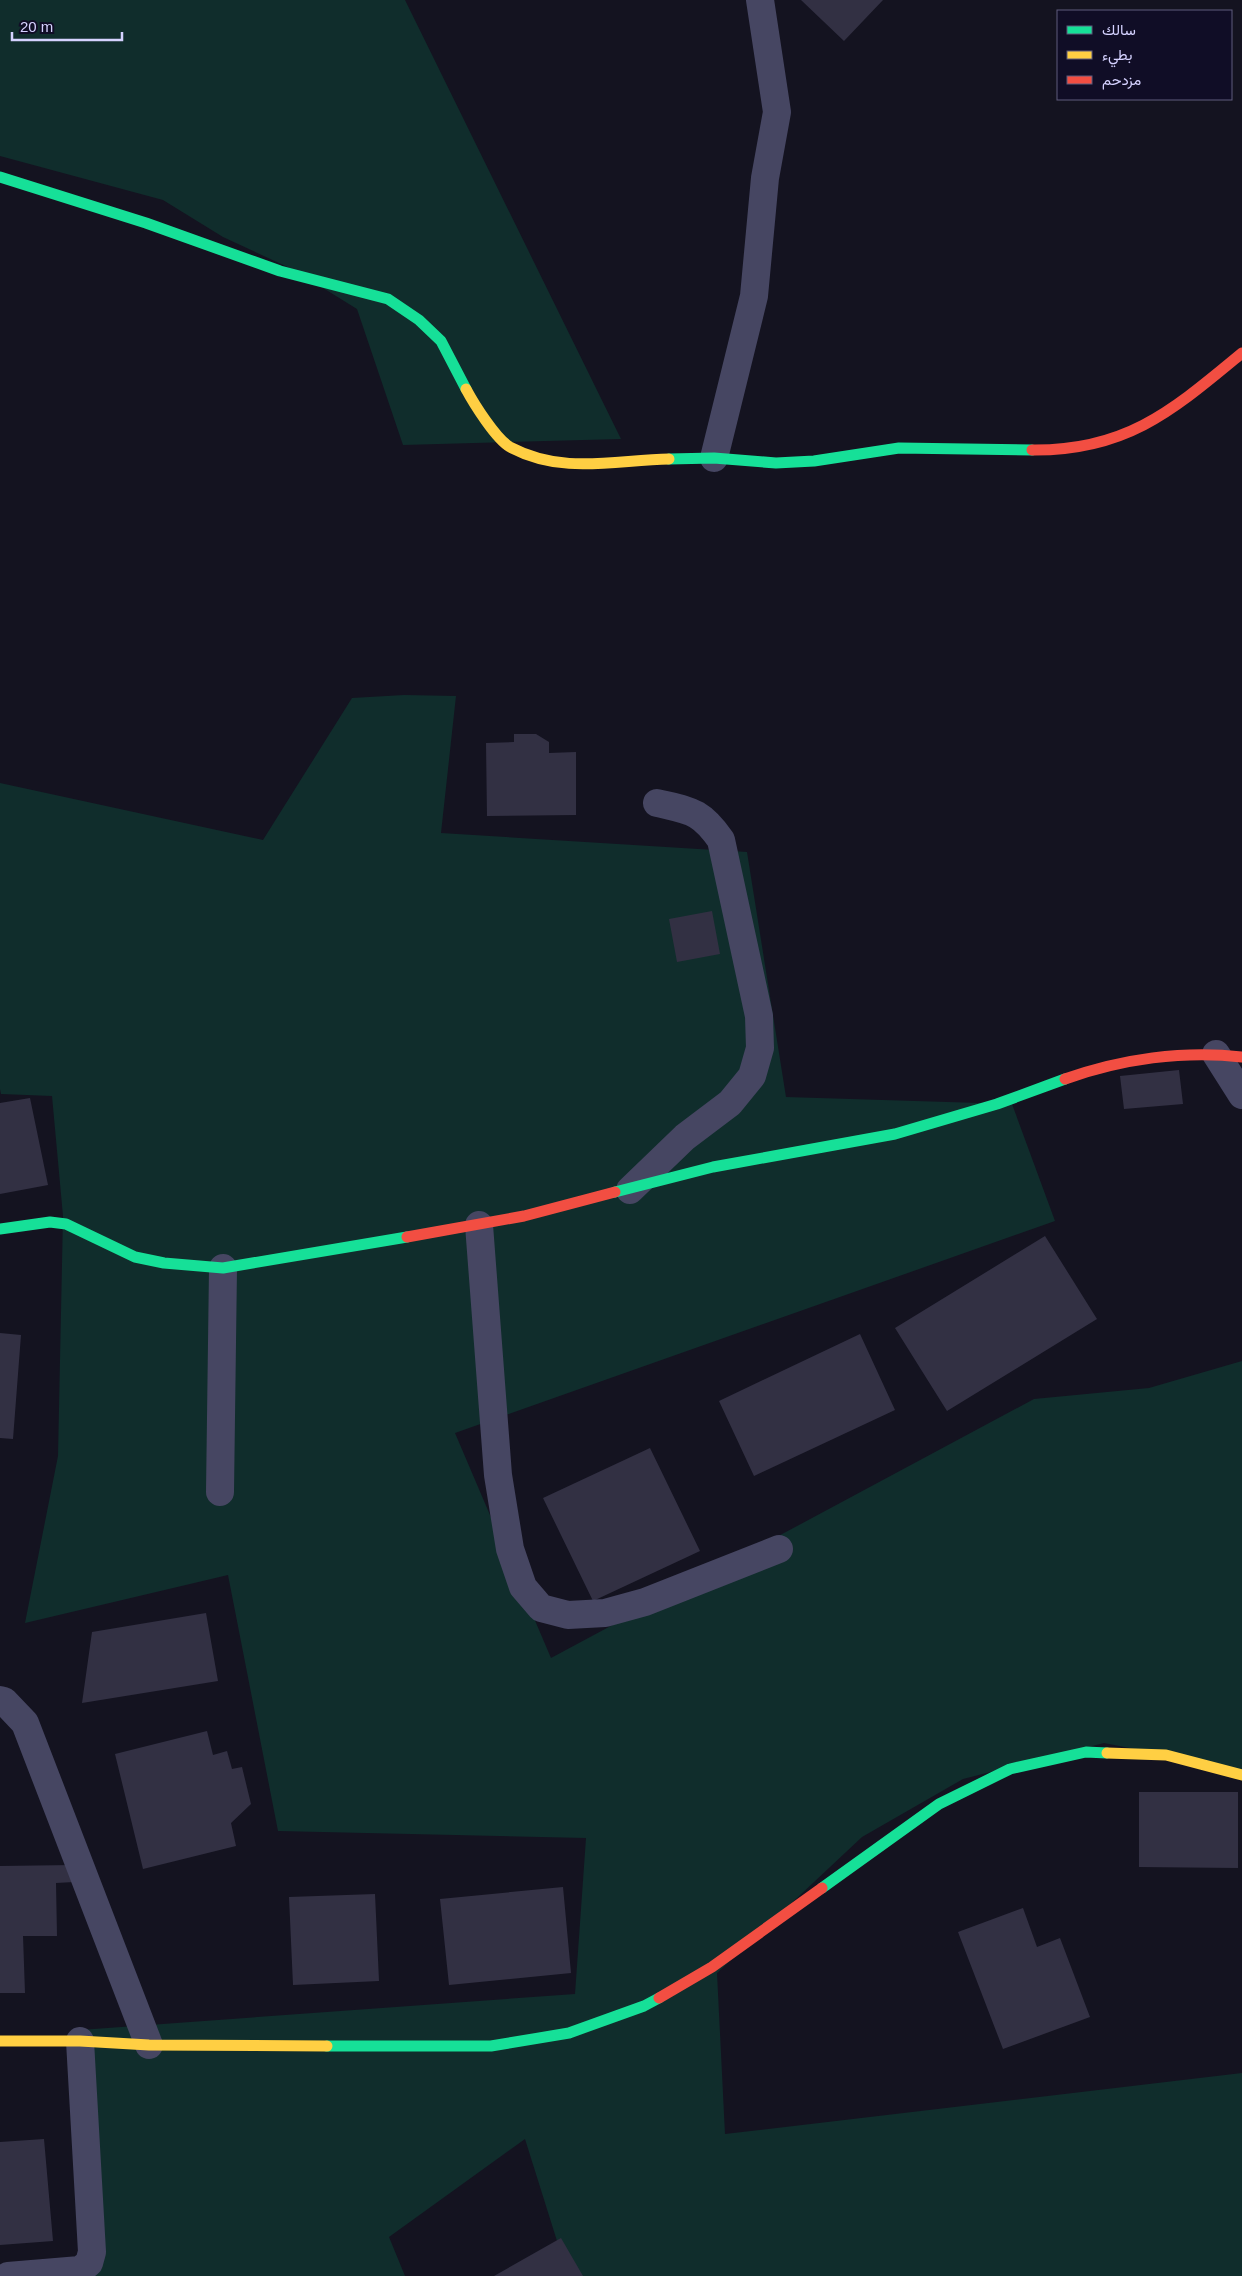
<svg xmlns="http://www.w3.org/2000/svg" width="1242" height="2276" font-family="Arial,Vazirmatn,sans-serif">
  <rect width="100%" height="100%" fill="#141320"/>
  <!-- green -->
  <path fill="#102d2c" d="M0 0H405L621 439 403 445 357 309 294 270 223 237 163 200 0 156Z
    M404 695 456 696 441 833 747 852 786 1097 1012 1104 1055 1221 455 1433 551 1658 1034 1399 1149 1388 1242 1361V1770L1104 1743 963 1779 862 1837 717 1973 725 2134 1242 2073V2276H568L525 2139 389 2237 405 2276H0L101 2264 80 2030 575 1994 586 1838 278 1831 228 1575 25 1623 58 1456 63 1216 52 1096 1 1094 0 1089V783L263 840 352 698Z"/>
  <!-- building -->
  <path fill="#323043" d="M801 0H883L844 41Z
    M514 734H536L549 742V753L576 752V815L487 816 486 743 514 742Z
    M712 911 720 954 677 962 669 919Z
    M1179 1070 1183 1104 1124 1109 1120 1076Z
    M30 1098 48 1185 0 1194V1103Z
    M1045 1236 1097 1319 947 1411 895 1328Z
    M0 1333 21 1335 13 1439 0 1438Z
    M860 1334 895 1410 754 1476 719 1401Z
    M650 1448 700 1551 593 1601 543 1498Z
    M206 1613 218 1681 82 1703 92 1632Z
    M207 1731 213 1755 227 1751 232 1769 242 1767 251 1804 231 1823 236 1846 143 1869 115 1754Z
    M1139 1792H1238V1868L1139 1867Z
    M74 1865V1882L56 1883 57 1936H23L25 1993H0V1866Z
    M563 1887 571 1973 449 1985 440 1899Z
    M375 1894 379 1981 293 1985 289 1897Z
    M1023 1908 1037 1947 1060 1938 1090 2017 1003 2049 958 1932Z
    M44 2139 53 2241 0 2245V2142Z
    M561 2238 583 2276H494Z"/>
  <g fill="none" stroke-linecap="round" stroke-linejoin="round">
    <!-- street -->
    <path stroke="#464662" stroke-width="28" d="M714 458 754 296 765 178 777 112 760 0
      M1216 1054 1242 1095
      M630 1190 685 1137 730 1103 752 1076 760 1048 759 1016 721 840C700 810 690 811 657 803
      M479 1225 498 1475 510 1549 523 1587 541 1608 568 1615 605 1613 645 1602 779 1549
      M220 1492 223 1268
      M0 1700 4 1701 25 1723 149 2045
      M8 2276 80 2270 89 2263 92 2252 80 2041"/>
    <!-- fast -->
    <path stroke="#16e098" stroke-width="11" d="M0 177 146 223 280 271 388 299 419 320 441 341 466 389
      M669 459 714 458 776 463 814 461 899 448 1032 450
      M615 1192 713 1167 895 1134 997 1104 1065 1079
      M0 1229 50 1222 66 1224 135 1257 164 1263 223 1268 407 1237
      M822 1888 939 1804 1010 1769 1086 1752 1107 1753
      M327 2046H491L569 2033 644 2006 659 1998"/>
    <!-- slow -->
    <path stroke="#ffcf43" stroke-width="11" d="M466 389C474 404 496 439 510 447 563 475 614 460 669 459
      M1107 1753 1166 1755 1242 1775
      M0 2041H80L149 2045 327 2046"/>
    <!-- jam -->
    <path stroke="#f24e42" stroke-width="11" d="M1032 450C1127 451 1173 410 1242 353
      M1065 1079C1121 1059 1184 1050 1242 1057
      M407 1237 524 1216 615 1192
      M659 1998 712 1967 822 1888"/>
  </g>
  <!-- legend -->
  <rect x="1057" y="10" width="175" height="90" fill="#100d26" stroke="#5f5c7d"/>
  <rect x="1067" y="26" width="25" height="8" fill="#16e098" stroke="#5f5c7d"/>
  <text x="1102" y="35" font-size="15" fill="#d5d2ff">سالك</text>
  <rect x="1067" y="51" width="25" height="8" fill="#ffcf43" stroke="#5f5c7d"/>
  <text x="1102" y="60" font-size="15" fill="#d5d2ff">بطيء</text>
  <rect x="1067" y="76" width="25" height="8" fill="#f24e42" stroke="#5f5c7d"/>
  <text x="1102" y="85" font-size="15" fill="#d5d2ff">مزدحم</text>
  <!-- scale -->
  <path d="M12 32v8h110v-8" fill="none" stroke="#d5d2ff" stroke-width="2.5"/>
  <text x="20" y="32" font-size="15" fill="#d5d2ff" stroke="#100d26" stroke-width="4" paint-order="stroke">20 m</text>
</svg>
